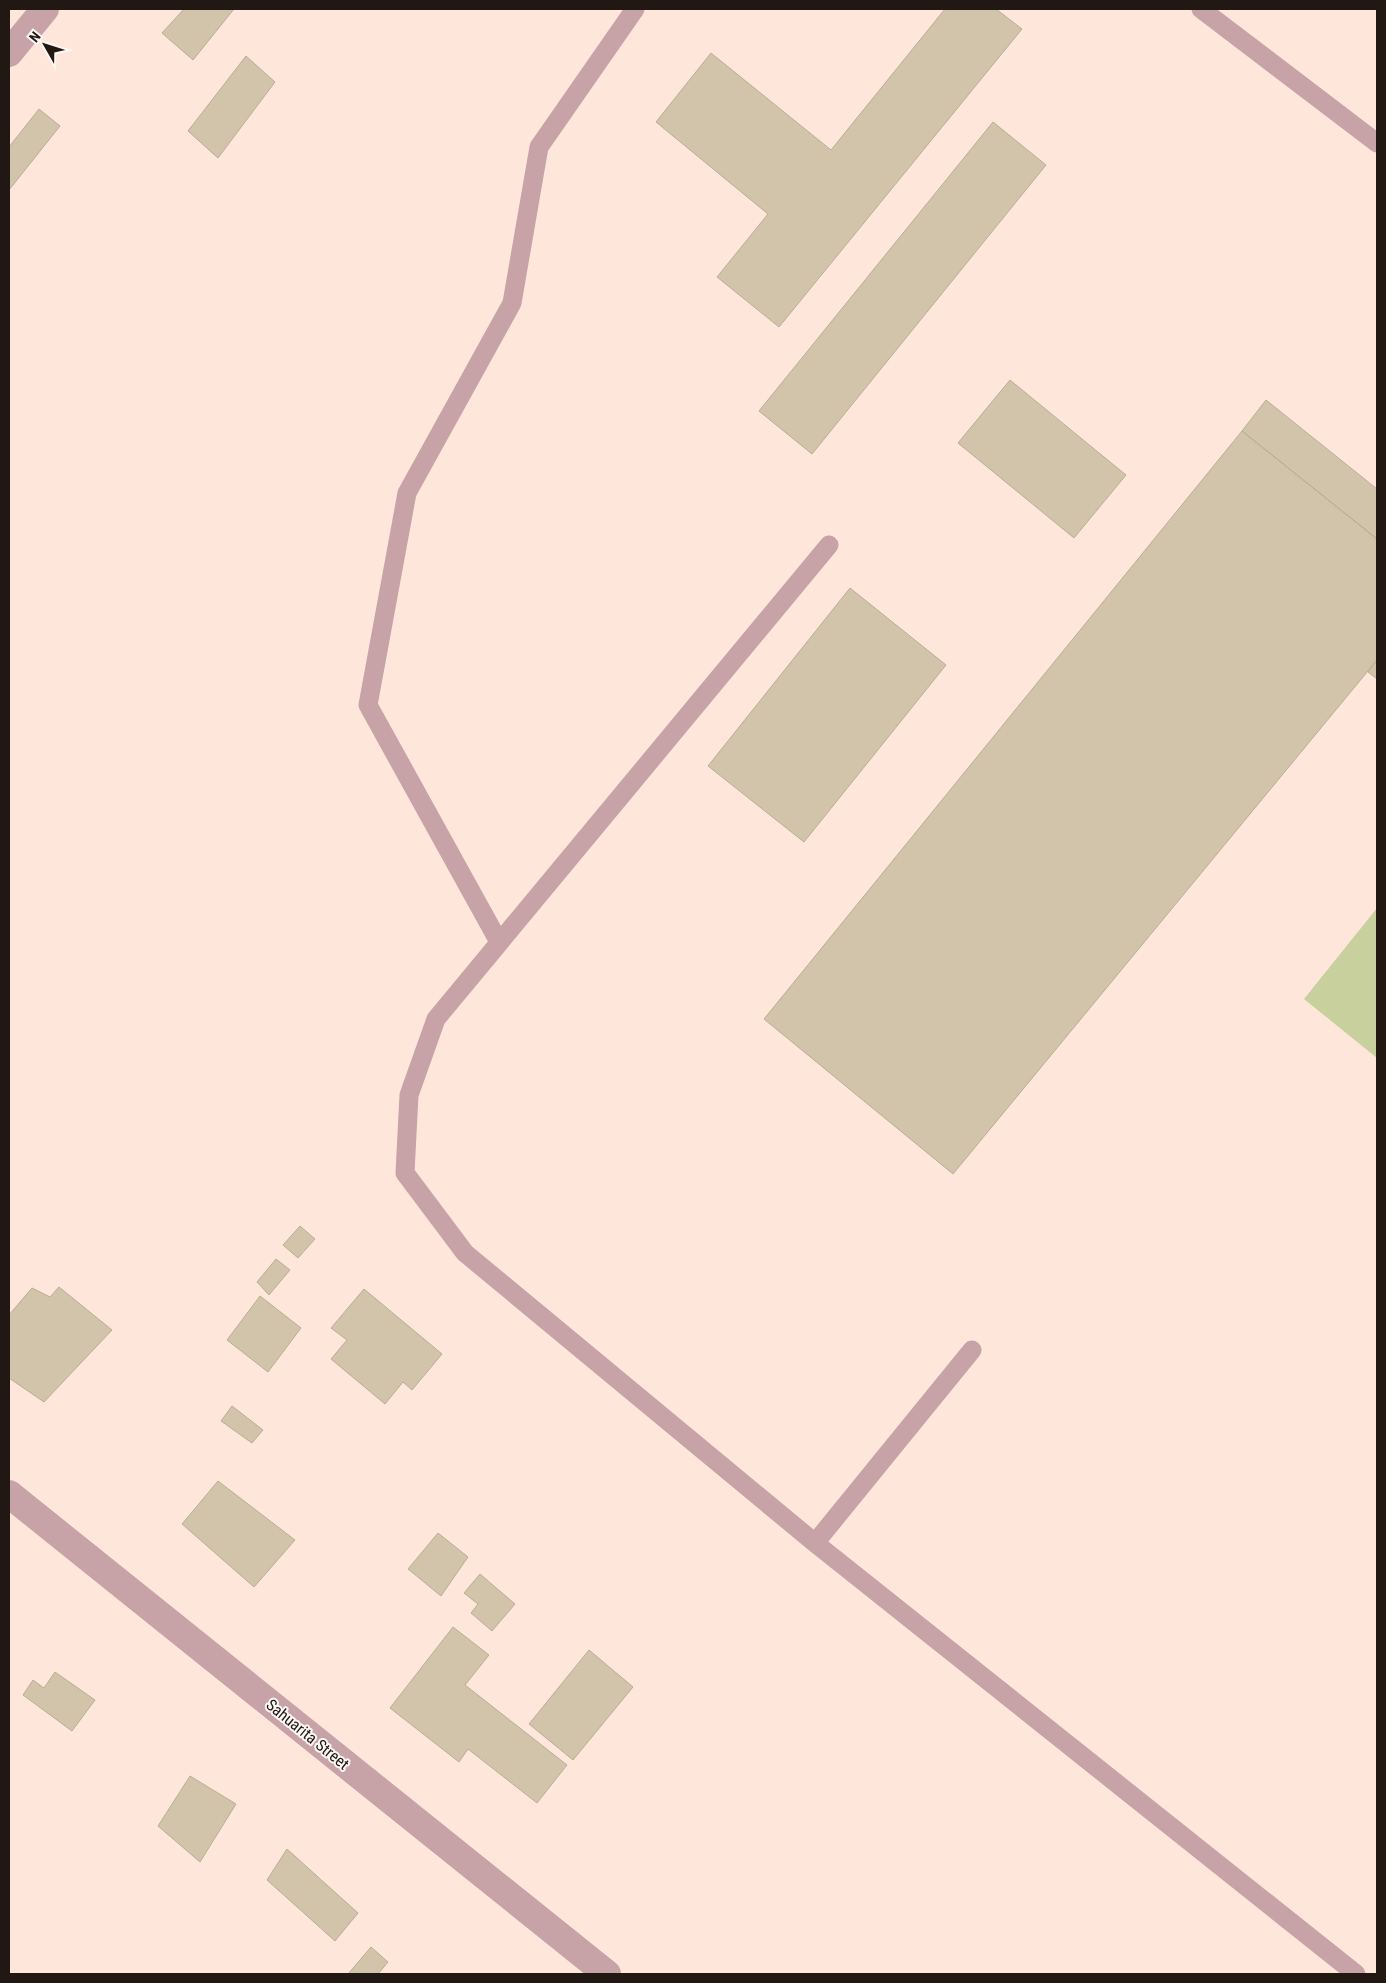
<svg xmlns="http://www.w3.org/2000/svg" width="1386" height="1983" font-family="'Roboto Condensed',sans-serif">
  <rect width="100%" height="100%" fill="#fee6db"/>
  <!-- green -->
  <path fill="#c8d19d" d="M1377 908V1058L1304 999Z"/>
  <!-- building -->
  <path fill="#d2c4ab" stroke="#bbad94" d="M184 9H234L193 60 162 33Z
    M945 9H996L1022 29 779 327 717 277 768 214 656 122 711 53 831 150Z
    M246 56 275 82 218 158 188 131Z
    M39 109 60 126 9 190V147Z
    M993 122 1046 165 812 454 759 411Z
    M1010 380 1126 475 1074 538 958 443Z
    M1266 400 1377 489V539L1242 431Z
    M1242 431 1377 539V660L953 1174 764 1019Z
    M850 588 946 665 804 842 708 766Z
    M1377 660V679L1368 672Z
    M300 1226 315 1239 298 1258 283 1245Z
    M276 1259 290 1270 269 1295 257 1282Z
    M59 1287 112 1330 44 1402 9 1378V1315L32 1288 50 1297Z
    M364 1289 442 1354 412 1390 403 1382 385 1404 331 1359 347 1340 331 1328Z
    M260 1296 301 1328 268 1372 227 1340Z
    M232 1406 263 1430 252 1443 221 1421Z
    M218 1481 295 1540 254 1587 182 1524Z
    M438 1533 468 1557 441 1596 408 1569Z
    M480 1574 515 1604 492 1631 471 1613 478 1604 464 1593Z
    M453 1627 489 1655 465 1685 567 1765 537 1803 468 1749 459 1762 390 1708Z
    M589 1650 633 1687 573 1760 529 1724Z
    M55 1672 95 1700 72 1731 23 1695 33 1680 44 1688Z
    M190 1776 236 1804 200 1862 158 1826Z
    M287 1849 358 1913 335 1941 267 1880Z
    M371 1947 388 1962 378 1974H348Z"/>
  <g fill="none" stroke-linecap="round" stroke-linejoin="round">
    <!-- service -->
    <path stroke="#c7a3a7" stroke-width="19" d="M1201 9 1377 143
      M829 545 436 1019 409 1095 405 1173 465 1253 815 1543 1356 1974
      M499 942 368 705 407 493 512 303 539 147 635 9
      M815 1543 972 1350"/>
    <!-- minor -->
    <path stroke="#c7a3a7" stroke-width="28" d="M9 53 45 9
      M9 1494 607 1974"/>
  </g>
  <g text-anchor="middle" stroke-width="4" stroke-linejoin="round" paint-order="stroke">
    <!-- street labels -->
    <g font-size="16" fill="#221813" stroke="#fdf7f4">
      <text transform="translate(308 1734) rotate(39)" y="6">Sahuarita Street</text>
    </g>
  </g>
  <!-- border -->
  <rect width="1386" height="1983" fill="none" stroke="#221813" stroke-width="20"/>
  <!-- north arrow -->
  <g transform="translate(45 45) rotate(309)" stroke="#fdf7f4" stroke-width="4" paint-order="stroke">
  <path d="M0-4L9 19L0 12L-9 19Z" fill="#221813"/>
  <text y="-8" font-size="14" font-weight="bold" text-anchor="middle" fill="#221813">N</text>
  </g>
</svg>
